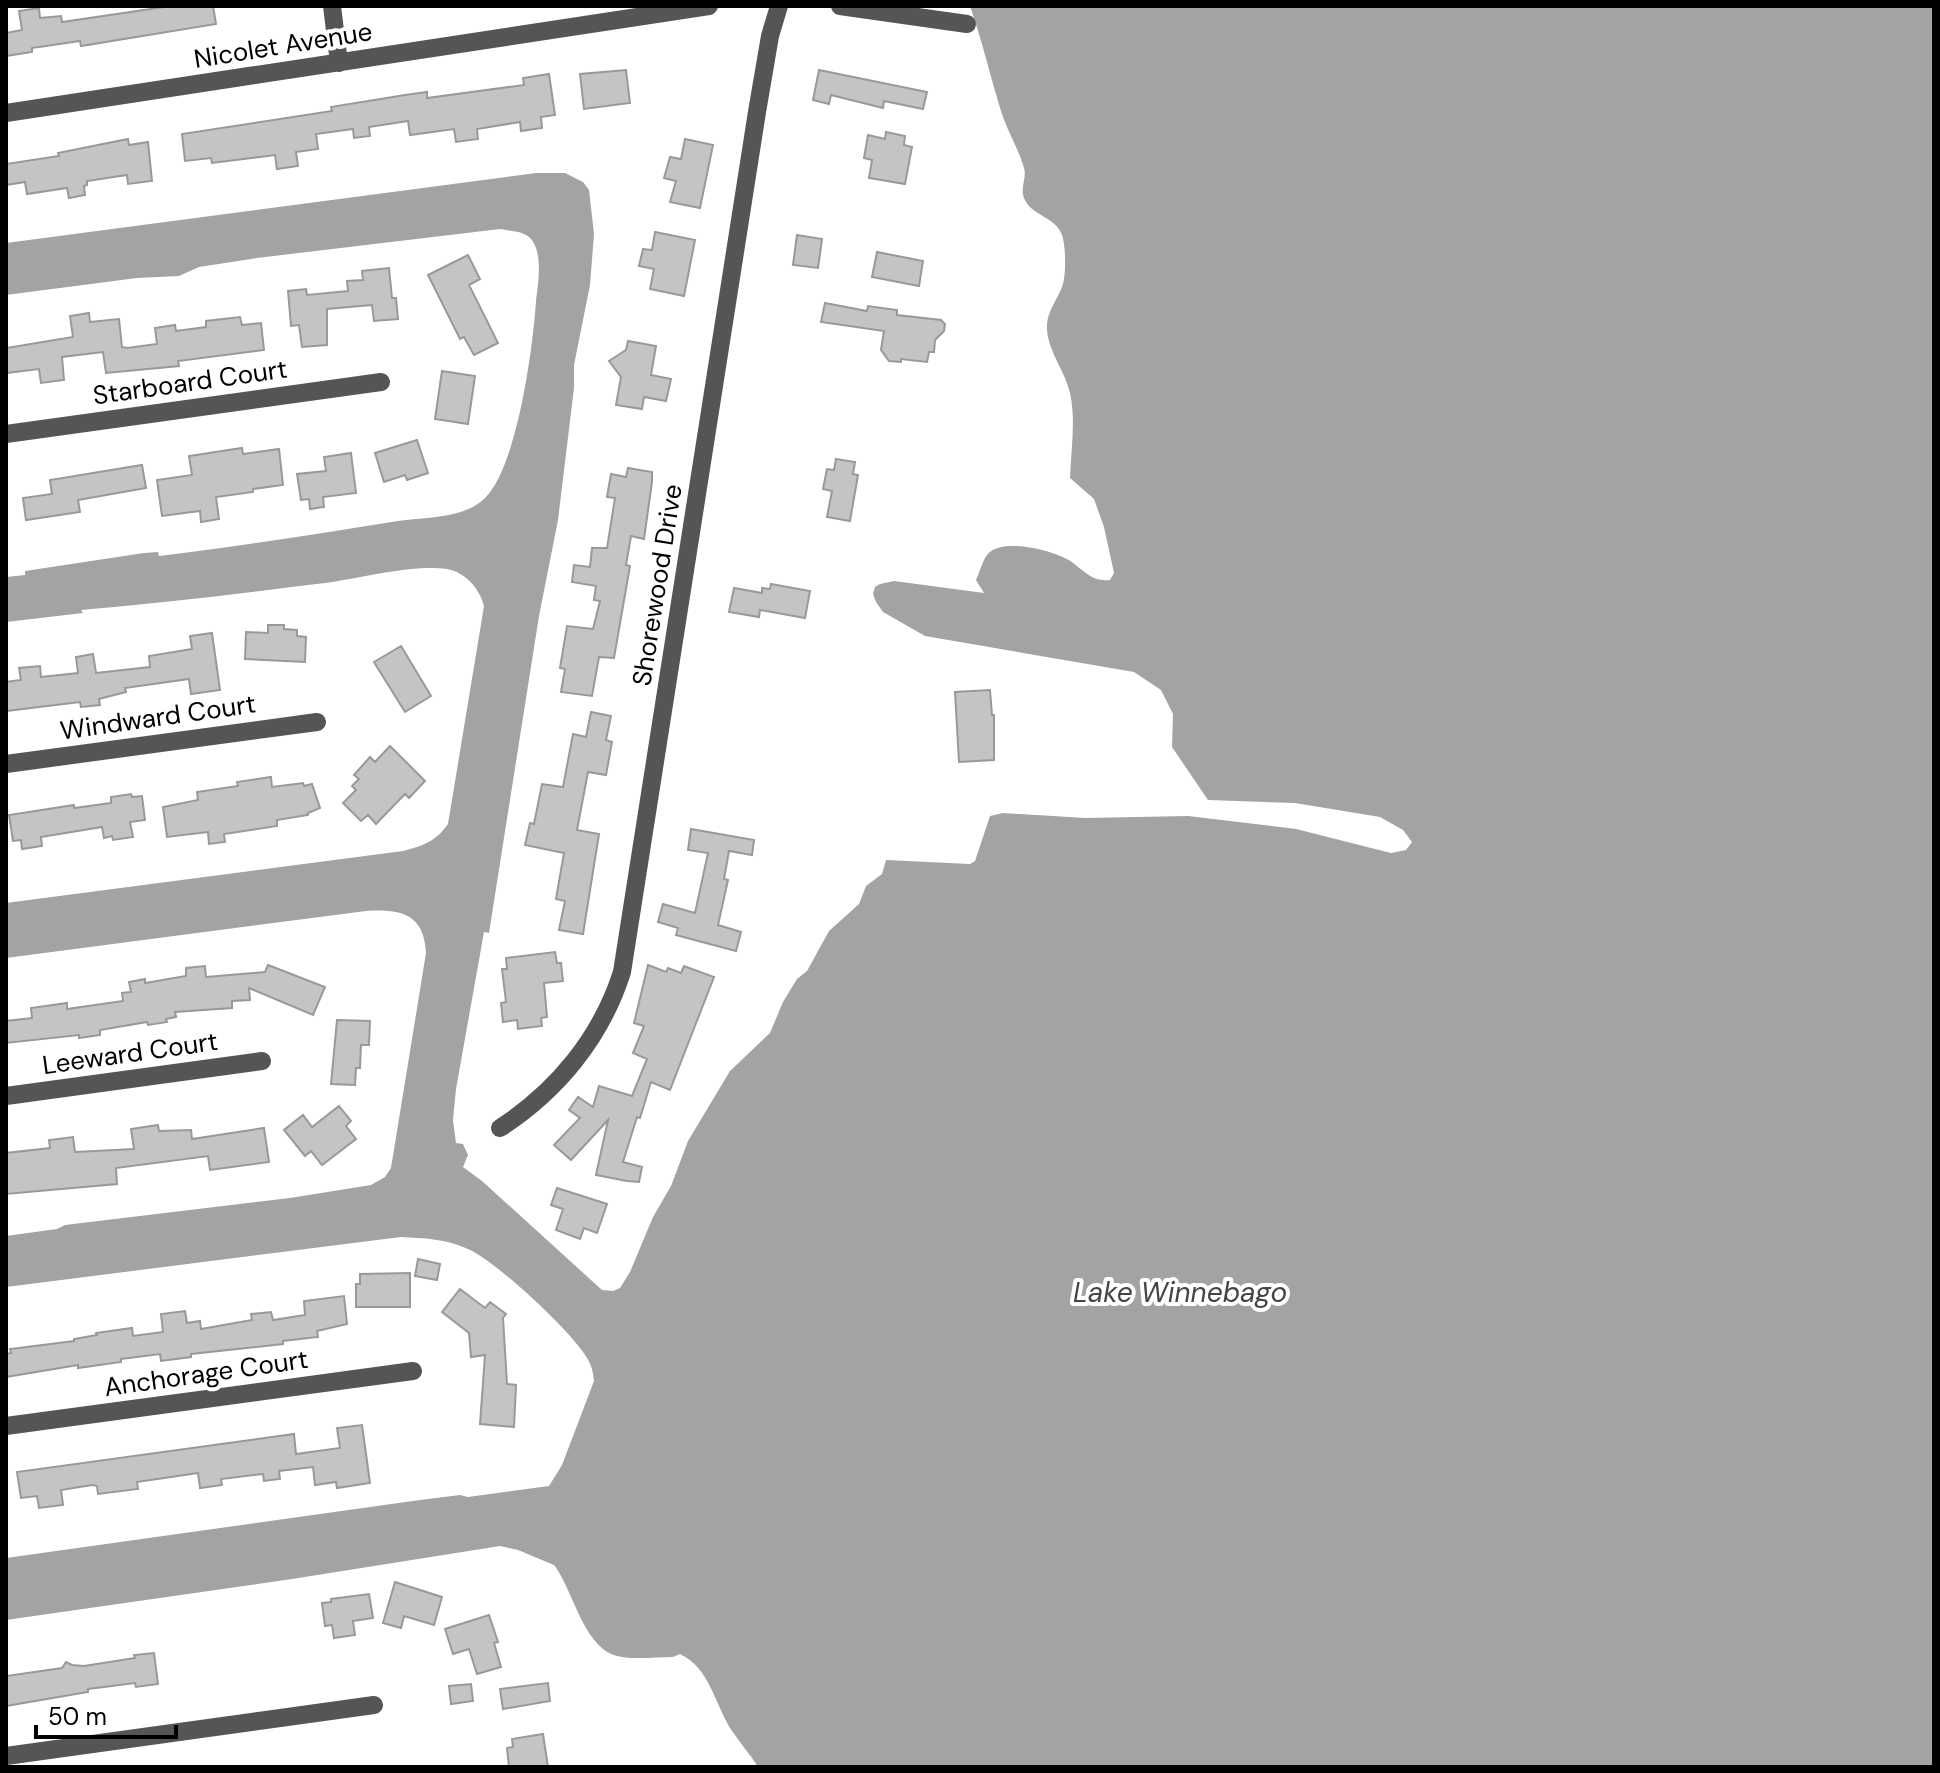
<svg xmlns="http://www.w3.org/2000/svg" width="1940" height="1773" font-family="'DM Sans',sans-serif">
  <rect width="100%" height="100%" fill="#fff"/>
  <!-- water -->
  <path fill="#a3a3a3" d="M970 6H1934V1767H758C750 1754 740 1743 732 1731 715 1705 710 1668 680 1654L673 1657C656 1657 633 1660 617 1656 583 1647 573 1589 554 1565L518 1550 500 1546 292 1579 6 1620V1558L420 1500 460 1495 468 1497 549 1486 562 1465 594 1381C593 1372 592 1366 587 1358 572 1332 496 1261 468 1249 447 1239 423 1238 401 1237L6 1287V1236L57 1229 65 1225 290 1198 371 1185 385 1177 391 1168 426 953C424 913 400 909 366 911L6 958V903L403 851C423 846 436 841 448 824L484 606C480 589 465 572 447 569 412 564 361 578 325 583 244 593 163 603 81 610L83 613 6 622V577L25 575V571L144 553 158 552 159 556C240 546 318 534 398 521 425 517 464 519 485 498 517 467 533 348 536 301 538 284 544 250 529 237 522 231 509 231 500 229L257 258 199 267 179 276 137 278 6 295V243L536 173H565L583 182 589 190 594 234 590 285 574 365V388L558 520 539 616 489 933 484 932 456 1089 453 1120 456 1143 463 1144 468 1155 463 1167 482 1181 602 1290 613 1291 620 1288 630 1272 653 1217 671 1186 688 1141 730 1071 770 1033 783 1002 797 979 807 971 829 931 859 904 866 886 882 874 886 860 970 864 975 861 990 816 1003 813 1085 818 1188 816 1296 829 1391 853 1406 850 1412 842 1403 830 1380 817 1295 803 1208 800 1172 747 1173 714 1161 690 1134 672 925 636 883 612 876 602 873 594 875 587 880 584 894 581 984 593 976 580C980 572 983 557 990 552 1006 538 1056 551 1072 562 1085 572 1093 582 1110 580L1114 573 1104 527 1094 499 1070 478C1071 450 1076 420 1070 393 1065 371 1049 353 1047 330 1046 311 1058 300 1063 284 1066 273 1066 247 1062 235 1056 217 1030 215 1024 198 1020 187 1027 178 1024 168 1019 150 1009 134 1003 117 991 80 983 43 970 6Z"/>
  <!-- building -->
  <path fill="#c4c4c4" stroke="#999" stroke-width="2" d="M171 6H213L216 24 81 46 80 41 32 48V52L6 56V33L22 30 19 11 39 8 40 18 61 16 62 22Z
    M626 70 630 103 584 109 580 74Z
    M819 70 927 92 923 109 884 101 883 108 831 95 829 104 813 100Z
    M549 74 555 115 541 117 542 128 521 131 520 122 477 129 478 139 456 142 454 129 410 135 408 121 369 127 370 136 354 138 353 129 316 134 318 149 296 152 298 166 277 169 275 155 212 163 211 158 185 161 182 134 332 111 331 107 405 95 427 92V98L524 85 523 78Z
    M886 132 905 136 904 145 912 147 905 184 869 178 872 160 864 158 868 135 885 139Z
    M128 139 129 145 148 142 152 181 128 184 127 175 87 181V185L84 186 85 195 69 198 67 188 27 194 25 182 6 185V164L59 156 58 153Z
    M685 139 713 145 700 208 670 202 676 181 664 178 670 157 681 159Z
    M655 232 695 240 684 296 650 289 654 269 639 266 643 249 652 250Z
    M797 235 822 239 818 268 793 265Z
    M877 252 923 261 919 286 872 277Z
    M468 255 480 279 469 285 498 343 474 355 464 337 460 339 428 275Z
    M389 268 392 298H396L398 319 374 321 372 305 327 309V345L302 347 299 325 291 326 288 291 306 289 307 295 348 291 347 281 363 280 362 271Z
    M825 303 867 311 868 306 897 310V315L941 320 945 324 944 331 935 340 934 352H929L927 362 901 359V362L889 361 881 350 884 331 821 322Z
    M89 313 90 322 119 319 122 347 127 348 157 344 155 328 175 325 176 331 206 327V321L240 317 242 325 261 323 264 350 178 361 179 366 106 373 103 352 62 357 64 380 41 383 39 369 6 373V348L73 337 70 316Z
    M628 341 656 346 651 375 671 379 666 401 644 397 642 409 616 405 621 377 609 361 626 350Z
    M442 371 475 376 468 424 435 419Z
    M417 440 428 473 407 480 405 475 384 482 375 453Z
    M242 448 243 454 279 449 283 485 253 489V492L216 497 219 519 201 522 200 511 162 516 157 480 192 475 189 456Z
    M351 453 356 493 323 497 324 507 310 509 309 499 301 500 297 474 326 471 324 457Z
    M836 459 855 462 853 474 858 475 850 521 827 517 832 491 823 489 827 469 834 470Z
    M142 465 146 488 78 500 80 512 26 520 23 498 52 494 50 480Z
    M628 468 652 472V482L644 539 631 536 626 565 630 566 614 658 599 657 592 696 561 692 565 669 560 668 567 626 593 629 600 601 594 600 596 586 572 582 574 565 590 567 592 548H607L615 498 607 497 611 474 626 477Z
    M771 584 810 591 805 618 760 610 759 617 729 612 734 588 762 593V588L770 589Z
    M268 625H284V629L297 630V636L306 637 305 662 245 659 246 632 268 633Z
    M212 633 220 690 191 694 189 679 125 688 126 692 99 699 100 705 81 707 80 702 6 711V682L21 680 19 668 40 666 41 677 78 673 76 657 93 654 96 673 150 667 149 656 192 649 190 636Z
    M401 646 431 696 405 712 374 662Z
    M990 690 992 715H994V760L959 762 955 692Z
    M591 712 611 716 606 740 612 742 606 775 588 772 577 830 599 834 583 934 559 930 565 901 556 899 564 853 525 845 530 823 534 824 542 784 563 787 573 734 586 737Z
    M390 746 425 781 409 798 405 794 376 824 368 815 361 821 343 803 356 790 352 786 359 779 354 775 370 757 375 762Z
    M271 777 272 787 303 783 304 786 312 784 320 808 308 813V815L277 820V826L224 834 225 842 209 844 208 832 167 837 163 807 198 800 197 792 238 786 237 782Z
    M131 794 132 797 142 796 145 820 130 822 133 837 113 840 112 836 104 838 102 827 41 837 42 846 22 849 21 840 13 841 9 815 74 805V808L111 803V797Z
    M691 829 754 840 752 855 729 851 724 879 728 880 718 925 741 932 736 951 676 935 678 928 658 922 663 904 695 913 708 853 688 850Z
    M555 952 557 963H561L563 981 544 983 547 1017 541 1018 542 1026 518 1029 517 1020 503 1022 501 1003 506 1002 502 969H507L506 958Z
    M268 965 325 987 313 1015 249 988 250 1000 232 1001V1008L175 1012 176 1017 166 1019 167 1022 148 1025 147 1022 100 1030V1035L79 1038V1035L6 1043V1021L32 1018 31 1008 67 1003V1009L123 1001 122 993 131 992 129 982 145 979V983L186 976V968L205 966 206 977 265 972Z
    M648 965 666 972 668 968 681 973 684 966 714 977 670 1090 651 1082 640 1118 637 1117 623 1162 642 1167 639 1182 627 1181 596 1175 608 1120 571 1160 554 1145 580 1118 569 1110 578 1097 593 1107 599 1086 632 1096 647 1059 633 1053 644 1026 634 1023Z
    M337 1020 370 1021 369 1045H361L360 1068H356L355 1085 331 1084Z
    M339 1106 351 1121 346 1126 356 1139 322 1165 311 1151 305 1156 284 1130 303 1115 312 1127Z
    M158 1125 159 1131 191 1130 192 1139 264 1128 269 1162 210 1170 208 1156 116 1168 117 1184 6 1194V1153L50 1148 49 1140 73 1137 75 1152 134 1149 131 1129Z
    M557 1188 607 1204 597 1233 584 1228 580 1239 556 1230 563 1209 551 1205Z
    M418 1259 440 1264 437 1280 415 1276Z
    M410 1273V1307H356V1284H360V1274Z
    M460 1289 485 1308 490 1302 506 1314 503 1318 507 1384 516 1385 514 1427 480 1424 485 1355 471 1357 469 1333 442 1312Z
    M344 1296 347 1324 317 1331 318 1337 283 1341V1344L191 1354V1357L161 1361 160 1354 121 1359V1362L78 1368V1365L6 1377V1354L11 1353 10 1349 74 1341V1339L97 1335 96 1333 132 1328 133 1336 163 1332 161 1314 185 1311 187 1323 200 1321 201 1329 252 1320 251 1314 271 1312 273 1320 305 1315 304 1301Z
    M362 1425 370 1483 337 1488 336 1482 315 1485 313 1467 279 1471 280 1479 264 1481 263 1474 221 1479 222 1485 200 1488 198 1473 137 1482 138 1489 98 1494 97 1486 92 1485 61 1490 63 1505 39 1508 37 1496 21 1498 17 1472 294 1434 296 1454 340 1448 337 1428Z
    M395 1582 442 1597 434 1625 404 1616 401 1628 383 1623Z
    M369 1594 373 1618 353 1621 355 1635 334 1638 332 1625 325 1626 322 1603 331 1602V1599Z
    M489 1615 498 1642 494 1643 501 1667 477 1674 469 1649 453 1654 445 1629Z
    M154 1653 158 1684 136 1687 135 1683 88 1689V1692L6 1706V1676L62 1668 66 1662 72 1665 84 1666 135 1658 134 1655Z
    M548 1683 550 1701 503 1709 500 1689Z
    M471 1684 473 1701 451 1704 449 1686Z
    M543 1734 548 1767H509L507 1748 513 1747 512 1739Z"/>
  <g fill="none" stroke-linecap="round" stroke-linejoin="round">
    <!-- minor -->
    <path stroke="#555" stroke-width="18" d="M332 6 339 63
      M840 6 967 24
      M6 113 709 6
      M6 434 381 382
      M6 764 317 722
      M6 1096 262 1061
      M500 1128C557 1091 601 1038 622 972L757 112 770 36 779 6
      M6 1426 413 1371
      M6 1756 374 1705"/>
  </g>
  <g text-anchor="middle" stroke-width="8" stroke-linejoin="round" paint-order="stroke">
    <!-- street labels -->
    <g font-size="26" fill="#000" stroke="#fff">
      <text transform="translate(283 45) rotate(-9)" y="9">Nicolet Avenue</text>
      <text transform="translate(190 382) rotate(-8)" y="9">Starboard Court</text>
      <text transform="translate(657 585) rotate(-81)" y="9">Shorewood Drive</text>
      <text transform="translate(158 717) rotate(-8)" y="9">Windward Court</text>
      <text transform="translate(130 1053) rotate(-8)" y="9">Leeward Court</text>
      <text transform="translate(206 1373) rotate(-8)" y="9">Anchorage Court</text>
    </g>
    <!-- water labels -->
    <g font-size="28" font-style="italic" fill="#444" stroke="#fff">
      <text x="1180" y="1302">Lake Winnebago</text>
    </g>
  </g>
  <!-- border -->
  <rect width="1940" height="1773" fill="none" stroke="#000000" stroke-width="16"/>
  <!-- scale -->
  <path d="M36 1725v12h140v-12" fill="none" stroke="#000000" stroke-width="4"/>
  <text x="48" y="1725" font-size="24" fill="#000000" stroke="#ffffff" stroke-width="6" paint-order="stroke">50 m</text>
</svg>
